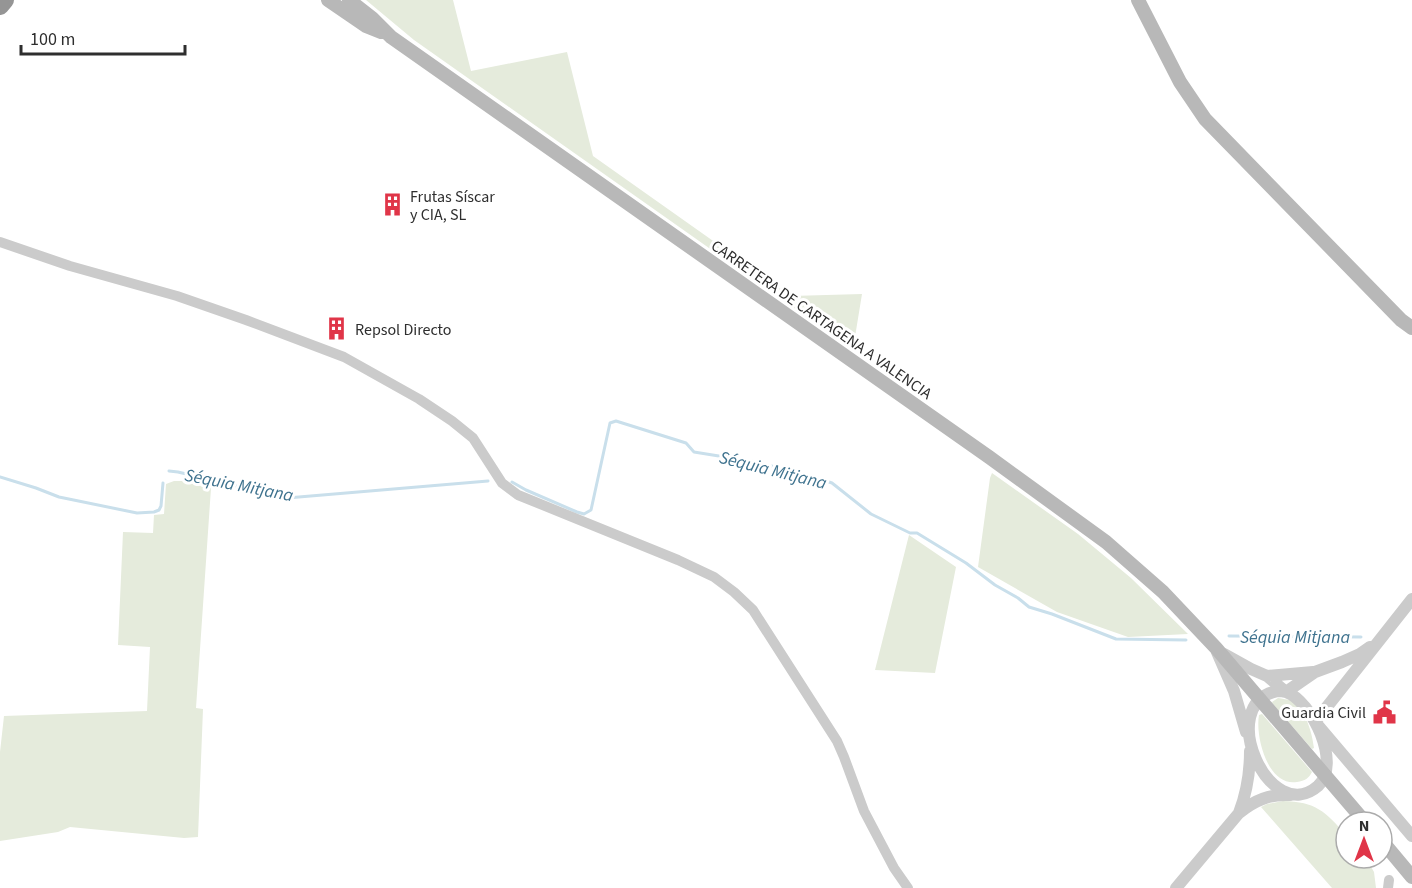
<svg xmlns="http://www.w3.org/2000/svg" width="1412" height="888" font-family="'Source Sans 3',sans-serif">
  <rect width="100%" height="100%" fill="#fff"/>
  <!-- green -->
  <path fill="#e5ebdc" d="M366 0H453L471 71 567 52 593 156 791 296 862 294 854 343 848 346 414 40Z
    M992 473 1078 534 1131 578 1188 634 1128 637 1057 612 978 567 990 478Z
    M174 481H184L211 488 196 708 203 709 198 837 184 838 70 827 58 832 0 841V752L4 716 147 711 150 647 118 645 123 532 153 533 154 515 164 514 166 484Z
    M909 535 956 567 935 673 875 670Z
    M1278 698C1282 699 1288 699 1292 701 1306 711 1312 732 1314 748L1312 749 1273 704 1272 702Z
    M1262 714 1312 772C1309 778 1305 781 1297 782 1268 787 1255 737 1259 715Z
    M1283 801C1316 802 1325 811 1346 835V858H1366L1374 872 1376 888H1332L1261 807 1267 804Z"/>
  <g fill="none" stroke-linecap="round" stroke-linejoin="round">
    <!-- stream -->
    <path stroke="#c9dfeb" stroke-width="3" d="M169 471 178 472 287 498 488 481
      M0 477 36 488 59 497 137 513 154 512 159 510 161 506 163 483
      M512 482 526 490 577 512 584 514 591 510 610 423 616 421 686 443 694 452 756 462 814 477 832 483 871 514 910 533H917L966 563 995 585 1018 598 1029 607 1052 614 1116 639 1186 640
      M1229 636 1361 637"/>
    <!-- minor -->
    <path stroke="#cbcbcb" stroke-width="10" d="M0 242 70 266 177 296 246 320 344 357 419 399 452 421 473 438 502 483 518 495 678 560 714 577 734 592 753 610 837 741 844 757 864 811 894 868 908 888
      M1388 888 1389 880"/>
    <!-- tertiary -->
    <path stroke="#cbcbcb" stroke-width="12" d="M1412 599 1315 722 1412 836
      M1217 652 1234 691 1246 732
      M1224 654 1251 669 1267 676 1286 692 1315 672 1342 662 1360 654 1370 647
      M1267 676 1313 672
      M1277 691C1280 691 1283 691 1286 692 1312 701 1342 764 1318 786 1270 828 1214 704 1277 691Z
      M1239 813C1247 792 1250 774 1250 751
      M1176 888 1239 813C1255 800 1270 794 1290 795"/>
    <!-- secondary -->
    <path stroke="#b8b8b8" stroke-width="14" d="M328 0 366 26 381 32
      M349 0 372 18 391 37 989 457 1106 542 1163 592 1216 648 1365 822
      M1138 0 1180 82 1205 119 1401 320 1412 328
      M1382 841 1412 877"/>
    <!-- motorway -->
    <path stroke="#959595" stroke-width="18" d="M0 6 5 0"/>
  </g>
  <!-- icons -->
  <defs>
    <symbol id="building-bare" viewBox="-9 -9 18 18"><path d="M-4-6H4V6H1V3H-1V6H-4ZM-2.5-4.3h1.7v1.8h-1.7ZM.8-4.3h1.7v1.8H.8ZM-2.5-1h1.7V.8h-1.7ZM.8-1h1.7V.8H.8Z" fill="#e03548" stroke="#fff" stroke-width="2.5" paint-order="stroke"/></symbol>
    <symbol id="civic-bare" viewBox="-9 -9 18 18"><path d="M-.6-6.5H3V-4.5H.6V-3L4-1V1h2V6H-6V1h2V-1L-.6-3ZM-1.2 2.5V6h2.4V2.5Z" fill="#e03548" stroke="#fff" stroke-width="2.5" paint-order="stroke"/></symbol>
  </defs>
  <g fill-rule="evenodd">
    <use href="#building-bare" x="376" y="188" width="33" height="33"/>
    <use href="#building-bare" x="320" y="312" width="33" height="33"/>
    <use href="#civic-bare" x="1368" y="696" width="33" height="33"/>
  </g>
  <g text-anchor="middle" stroke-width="6" stroke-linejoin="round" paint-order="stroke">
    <!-- poi labels -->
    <g font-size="16" fill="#2e2e2e" stroke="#fff" text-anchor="start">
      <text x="410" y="202">Frutas Síscar<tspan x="410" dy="18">y CIA, SL</tspan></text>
      <text x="355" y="335">Repsol Directo</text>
      <text x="1366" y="718" text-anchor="end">Guardia Civil</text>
    </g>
    <!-- street labels -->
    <g font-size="16" fill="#2e2e2e" stroke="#fff">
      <text transform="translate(822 319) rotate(35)" y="6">CARRETERA DE CARTAGENA A VALENCIA</text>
    </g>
    <!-- water labels -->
    <g font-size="18" font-style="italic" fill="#3e728e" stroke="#fff">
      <text transform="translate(773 470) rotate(14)" y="6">Séquia Mitjana</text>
      <text transform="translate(239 485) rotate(11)" y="6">Séquia Mitjana</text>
      <text x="1295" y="643">Séquia Mitjana</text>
    </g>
  </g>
  <!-- north arrow -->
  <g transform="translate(1364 840)"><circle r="28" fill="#ffffff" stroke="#ababab" stroke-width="1.5"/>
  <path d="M0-4.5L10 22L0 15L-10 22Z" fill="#e03548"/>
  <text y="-9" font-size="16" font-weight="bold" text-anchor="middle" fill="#2e2e2e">N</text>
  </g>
  <!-- scale -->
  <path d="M21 45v9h164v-9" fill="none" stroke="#2e2e2e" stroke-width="3"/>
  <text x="30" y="45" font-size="18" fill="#2e2e2e" stroke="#ffffff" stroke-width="4.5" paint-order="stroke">100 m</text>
</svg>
